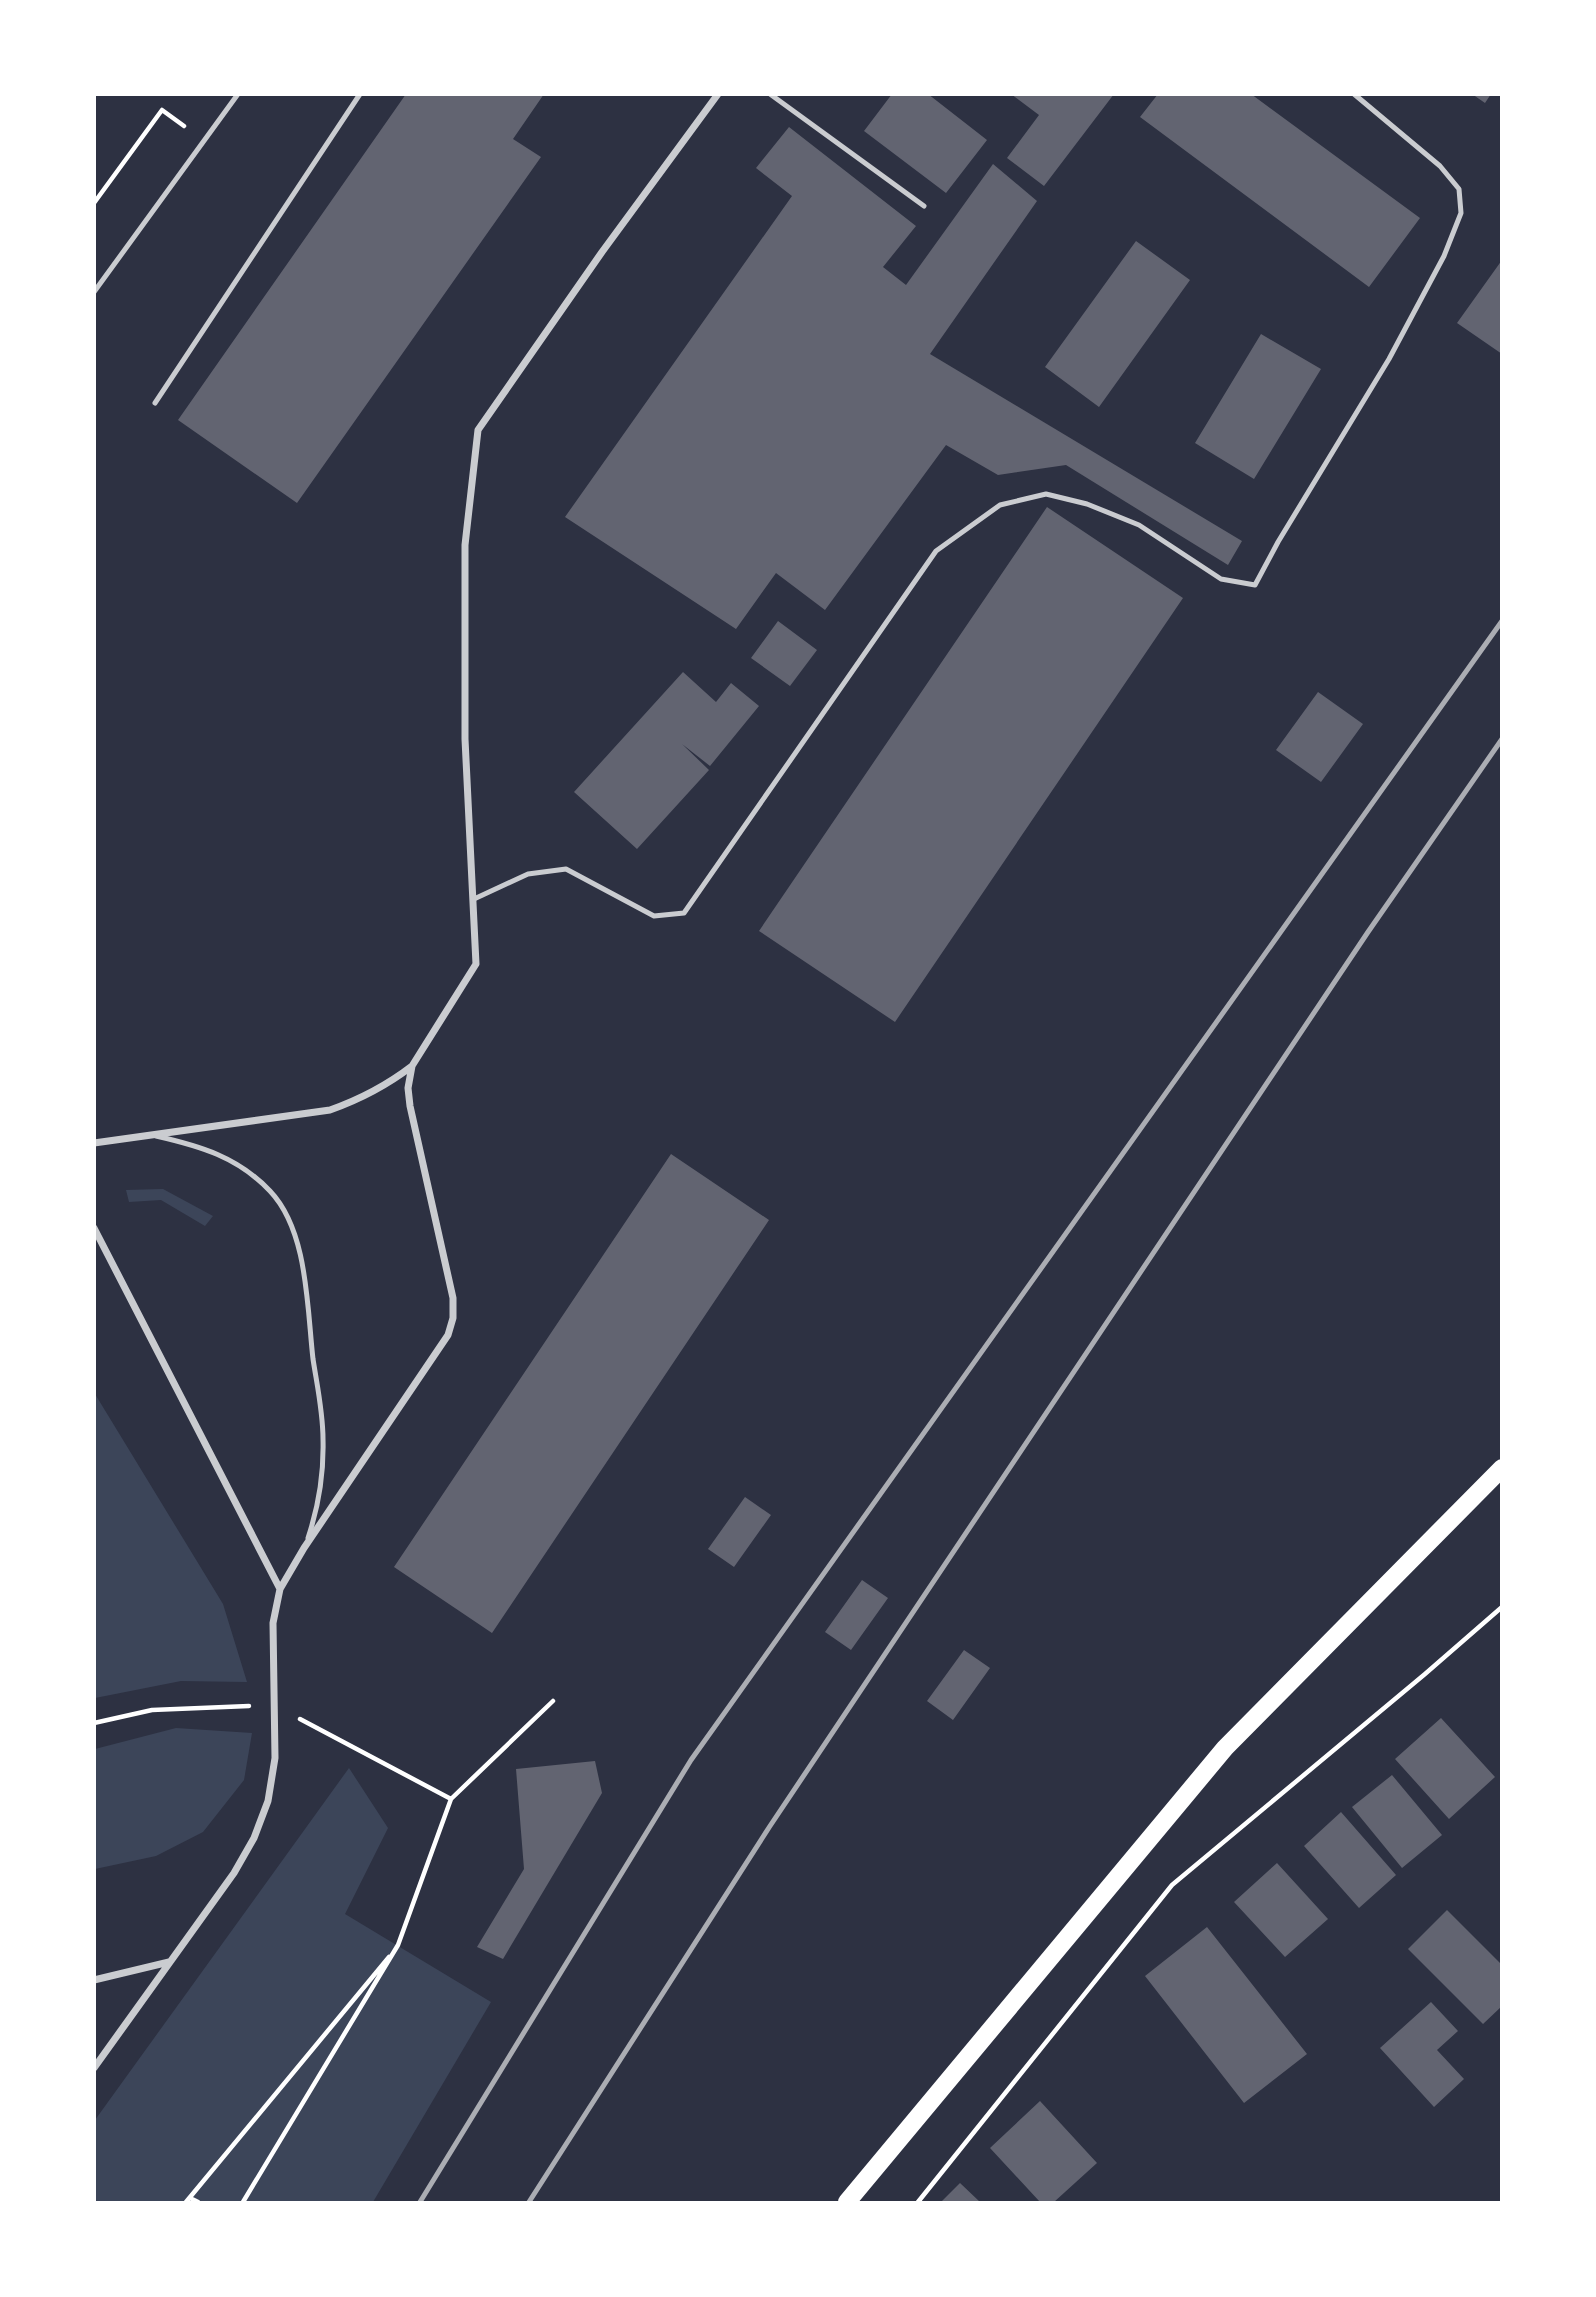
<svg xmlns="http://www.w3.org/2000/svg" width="1596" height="2297" font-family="'Work Sans',sans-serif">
  <rect width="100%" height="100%" fill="#2d3142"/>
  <!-- green -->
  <path fill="#3c4559" d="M163 1189 213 1216 205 1226 161 1200 129 1202 126 1190Z
    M95 1394 223 1604 247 1682 181 1681 95 1698Z
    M176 1728 252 1733 244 1780 203 1832 156 1856 95 1869V1749Z
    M349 1768 388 1828 345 1914 491 2002 373 2202H95V2120Z"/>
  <!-- building -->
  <path fill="#626471" d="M406 94H544L513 139 541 157 297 503 178 420Z
    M892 94H928L987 140 946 193 864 131Z
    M1011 94H1114L1044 186 1007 158 1039 115Z
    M1158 94H1251L1420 218 1369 287 1140 117Z
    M1472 94H1491L1485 103Z
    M789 127 916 226 883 267 906 285 993 164 1037 201 930 354 1242 541 1228 565 1066 465 998 475 946 445 825 610 776 573 736 629 565 517 792 196 756 168Z
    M1136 241 1190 280 1099 407 1045 367Z
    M1502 260V354L1457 323Z
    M1261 334 1321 369 1254 479 1195 443Z
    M1047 507 1183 598 895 1022 759 931Z
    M778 621 817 650 790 686 751 658Z
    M683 672 716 702 731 683 759 706 710 766 682 744 709 770 637 849 574 792Z
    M1318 692 1363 724 1321 782 1276 750Z
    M671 1154 769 1220 492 1633 394 1567Z
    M745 1497 771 1515 734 1567 708 1549Z
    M862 1580 888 1598 851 1650 825 1632Z
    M964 1650 990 1668 953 1720 927 1701Z
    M1441 1718 1495 1777 1449 1819 1395 1759Z
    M595 1761 602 1793 503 1959 477 1947 524 1869 516 1769Z
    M1392 1775 1442 1835 1402 1868 1352 1807Z
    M1341 1812 1396 1875 1359 1908 1304 1846Z
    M1277 1863 1328 1919 1285 1957 1234 1902Z
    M1447 1910 1502 1965V2006L1483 2024 1408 1949Z
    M1207 1927 1307 2054 1244 2103 1145 1976Z
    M1431 2002 1458 2031 1437 2050 1464 2079 1434 2107 1380 2048Z
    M1040 2101 1097 2163 1054 2202H1040L990 2148Z
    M960 2183 980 2202H941Z"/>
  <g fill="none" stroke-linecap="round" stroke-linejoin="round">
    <!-- path -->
    <path stroke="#fff" stroke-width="4.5" d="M94 203 162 110 184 126
      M300 1719 451 1799
      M94 1723 152 1710 249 1706
      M190 2198 198 2202
      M186 2202 389 1957
      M243 2202 398 1945 451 1799 553 1701
      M918 2202 1172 1885 1425 1674 1502 1607"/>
    <!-- service -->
    <path stroke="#caccd0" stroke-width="5" d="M770 94 924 206
      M94 292 238 94
      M155 403 360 94
      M474 899 528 874 566 869 654 916 684 913 936 551 1000 505 1046 494 1087 504 1139 525 1221 579 1255 585 1278 542 1389 359 1444 256 1461 213 1459 189 1440 166 1354 94
      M156 1136C200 1146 238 1157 270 1191 308 1231 307 1307 313 1359 317 1385 323 1412 323 1439 324 1474 319 1505 308 1538"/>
    <!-- minor -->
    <path stroke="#caccd0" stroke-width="7" d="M412 1066 476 964 465 739V545L478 430 602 252 718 94
      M94 1143 330 1110C361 1099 386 1086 412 1066L408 1088 410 1106 453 1298V1318L448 1335 304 1548 280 1589
      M94 1228 280 1589 273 1623 275 1758 268 1801 254 1838 234 1873 94 2068
      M94 1980 169 1962"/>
    <!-- primary -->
    <path stroke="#fff" stroke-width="18" d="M847 2202 1225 1748 1502 1468"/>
    <!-- rail -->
    <path stroke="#abadb3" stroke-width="5" d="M420 2202 691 1760 1502 621
      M529 2202 770 1826 1368 932 1502 739"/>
  </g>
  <!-- border -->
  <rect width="1596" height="2297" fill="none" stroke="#ffffff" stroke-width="192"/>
</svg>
